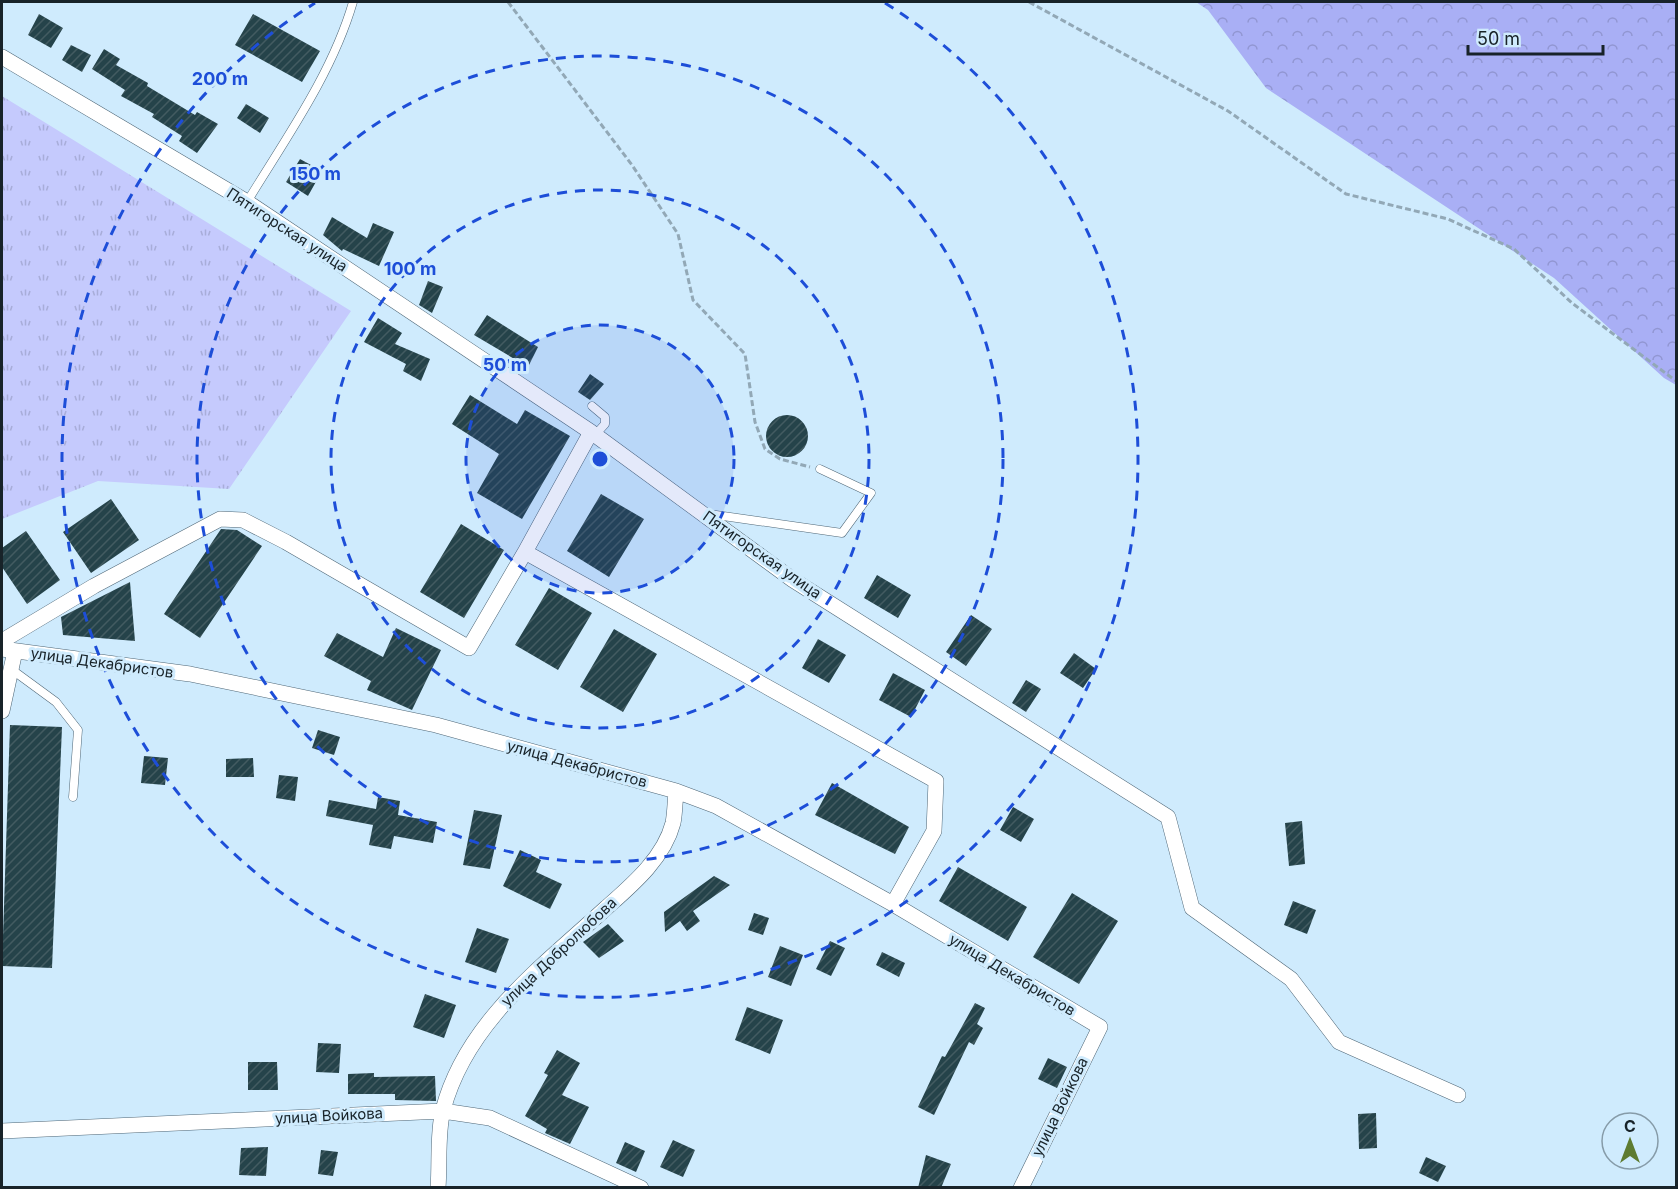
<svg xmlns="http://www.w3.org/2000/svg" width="1678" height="1189" font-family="Inter,sans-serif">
  <defs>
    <pattern id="grass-tufts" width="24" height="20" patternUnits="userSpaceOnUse" patternTransform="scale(1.5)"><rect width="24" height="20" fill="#c5cafd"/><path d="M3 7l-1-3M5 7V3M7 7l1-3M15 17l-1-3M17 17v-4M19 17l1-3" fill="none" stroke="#a8add9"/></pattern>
    <pattern id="forest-crowns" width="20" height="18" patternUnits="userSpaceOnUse" patternTransform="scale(1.5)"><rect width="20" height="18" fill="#a9aff5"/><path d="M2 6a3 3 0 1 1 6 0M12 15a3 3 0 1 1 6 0" fill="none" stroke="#9196d2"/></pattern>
    <pattern id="building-hatch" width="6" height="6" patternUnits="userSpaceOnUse" patternTransform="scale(1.5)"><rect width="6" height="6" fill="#25434a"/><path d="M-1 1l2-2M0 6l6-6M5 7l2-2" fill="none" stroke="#435b61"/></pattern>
  </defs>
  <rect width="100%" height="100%" fill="#cfebfd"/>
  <!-- grass -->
  <path fill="url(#grass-tufts)" d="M2 96 351 311 229 489 98 481 2 519Z"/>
  <!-- forest -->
  <path fill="url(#forest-crowns)" d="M1196 2H1676V385L1664 378 1554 278 1266 88 1208 10Z"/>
  <!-- building -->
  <path fill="url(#building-hatch)" d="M39 14 63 28 51 48 28 35Z
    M253 14 320 51 302 82 235 45Z
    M71 45 91 55 82 72 62 60Z
    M104 49 120 59 116 65 148 83 147 86 195 115 197 112 218 124 197 153 179 141 182 136 152 117 154 114 121 96 125 90 92 69Z
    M246 104 269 118 260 133 237 118Z
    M300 159 322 171 308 196 286 182Z
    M332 217 367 238 373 223 394 232 379 266 343 249 342 251 323 235Z
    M428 281 443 287 432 313 419 305Z
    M487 315 538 347 528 367 474 335Z
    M378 318 402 333 395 344 430 359 421 381 403 371 406 364 364 342Z
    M590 374 604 384 590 400 578 392Z
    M470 395 517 424 525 410 570 436 522 519 477 493 499 454 452 424Z
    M766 436a21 21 0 1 1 42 0a21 21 0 1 1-42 0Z
    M601 494 644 519 609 577 567 551Z
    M111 499 139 540 91 573 63 532Z
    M461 524 504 550 464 618 420 592Z
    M221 529 237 530 262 546 200 638 164 614Z
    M26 531 60 580 27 604 2 567V548Z
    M877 575 911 595 898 618 864 598Z
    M130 582 135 641 63 635 61 617Z
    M549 588 592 613 558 670 515 645Z
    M971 615 992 629 966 666 946 652Z
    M396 628 441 650 412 710 367 690 371 681 324 656 337 633 383 657Z
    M614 629 657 654 623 712 580 687Z
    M818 639 846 655 829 683 802 668Z
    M1074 653 1096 669 1083 688 1060 673Z
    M893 673 925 690 911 717 879 700Z
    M1026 680 1041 689 1026 712 1012 703Z
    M10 725 62 727 52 968 2 966Z
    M318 730 340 737 334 755 312 748Z
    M144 756 168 758 165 785 141 783Z
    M253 758 254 777H226V759Z
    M279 775 298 777 295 801 276 798Z
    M832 783 909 827 895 854 815 815Z
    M378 797 400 801 398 815 437 822 433 843 394 836 391 849 369 845 373 825 326 816 329 800 376 809Z
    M1013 807 1034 819 1021 842 1000 830Z
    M474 810 502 815 490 869 463 865Z
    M1302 821 1305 864 1289 866 1285 823Z
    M520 850 541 860 536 872 562 884 550 909 503 886Z
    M958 867 1027 907 1008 941 939 901Z
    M714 876 730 885 693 911 700 921 687 931 680 921 665 932 664 912Z
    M1072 893 1118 921 1079 984 1033 957Z
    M1293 901 1316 910 1307 934 1284 925Z
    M754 913 769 918 763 935 748 930Z
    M608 924 624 941 599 958 583 942Z
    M477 928 509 939 496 973 465 962Z
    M830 941 845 948 831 976 816 969Z
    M780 946 803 955 791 986 768 977Z
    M882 952 905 963 899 977 876 965Z
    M425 994 456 1005 444 1038 413 1027Z
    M975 1003 985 1008 977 1024 983 1028 974 1045 969 1042 934 1115 918 1107 942 1056 945 1057Z
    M747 1007 783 1020 770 1054 735 1040Z
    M318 1043 341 1044 339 1073 316 1072Z
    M557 1050 580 1063 562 1095 589 1107 570 1144 545 1133 547 1129 525 1116 548 1075 544 1073Z
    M1048 1058 1067 1067 1057 1088 1038 1079Z
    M248 1062H277L278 1090H248Z
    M374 1073V1077L435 1076 436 1101 395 1100V1094H348V1074Z
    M1376 1113 1377 1148 1359 1149 1358 1114Z
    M673 1140 695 1150 683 1177 660 1167Z
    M625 1142 645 1151 636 1172 616 1163Z
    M268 1147 266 1176 239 1175 241 1148Z
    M321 1150 338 1152 333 1176 318 1174Z
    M926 1155 951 1164 941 1188H918Z
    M1426 1157 1446 1166 1438 1182 1419 1173Z"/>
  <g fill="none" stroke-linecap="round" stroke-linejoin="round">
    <defs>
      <path id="lane" d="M247 202C286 138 332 74 353 2
        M592 406 605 417V424L595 435
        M709 514 842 533 871 493 820 469
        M11 669 56 702 78 730 73 797"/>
      <path id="street" d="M2 57 247 202 591 432 793 580 1168 817 1192 908 1291 979 1339 1042 1458 1095
        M525 552 591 432
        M2 641 94 586 220 519 243 520 286 542 469 648 525 552 936 781 934 831 893 904
        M2 649 190 674 436 725 676 791 716 806 893 904 1100 1027 1021 1188
        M2 711 15 651
        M2 1131 443 1111 490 1118 641 1188
        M438 1188C440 1163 437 1134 443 1110 466 1022 543 966 606 908 632 885 664 858 673 823 675 813 675 801 676 791"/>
    </defs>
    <!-- lane casing -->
    <use href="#lane" stroke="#4f6777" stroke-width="9"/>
    <!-- street casing -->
    <use href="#street" stroke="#4f6777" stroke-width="16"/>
    <!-- path -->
    <path stroke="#92a8b6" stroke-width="3" stroke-dasharray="6 3" stroke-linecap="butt" d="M508 2 632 165 678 234 693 300 745 354 755 422 765 449 780 459 810 467
      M1029 2 1228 111 1346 194 1448 219 1514 249 1572 303 1676 381"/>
    <!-- lane -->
    <use href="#lane" stroke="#fff" stroke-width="8"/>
    <!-- street -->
    <use href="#street" stroke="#fff" stroke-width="15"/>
  </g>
  <!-- distance rings -->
  <circle cx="600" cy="459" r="134" fill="#1d4ed8" fill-opacity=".12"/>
  <g fill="none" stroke="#1d4ed8" stroke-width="3" stroke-dasharray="10 8">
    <circle cx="600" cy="459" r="134"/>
    <circle cx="600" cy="459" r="269"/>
    <circle cx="600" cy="459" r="403"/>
    <path d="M885 3A538 538 0 1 1 315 3"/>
  </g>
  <g text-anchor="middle" stroke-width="6" stroke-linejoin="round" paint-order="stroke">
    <!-- street labels -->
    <g font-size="15" fill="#182329" stroke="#cfebfd">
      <text transform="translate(287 230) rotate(33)" y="5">Пятигорская улица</text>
      <text transform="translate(762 555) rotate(35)" y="5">Пятигорская улица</text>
      <text transform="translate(102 663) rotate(8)" y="5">улица Декабристов</text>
      <text transform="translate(577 764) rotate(15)" y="5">улица Декабристов</text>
      <text transform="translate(559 952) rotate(-43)" y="5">улица Добролюбова</text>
      <text transform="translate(1012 975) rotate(31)" y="5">улица Декабристов</text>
      <text transform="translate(1060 1107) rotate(-64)" y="5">улица Войкова</text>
      <text transform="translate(329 1116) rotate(-3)" y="5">улица Войкова</text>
    </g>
  </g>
  <circle cx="600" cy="459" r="9" fill="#1d4ed8" stroke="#cfebfd" stroke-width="3"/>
  <g font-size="18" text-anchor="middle" font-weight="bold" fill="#1d4ed8" stroke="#cfebfd" stroke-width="6" stroke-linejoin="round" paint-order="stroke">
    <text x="220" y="85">200 m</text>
    <text x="315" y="180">150 m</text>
    <text x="410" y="275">100 m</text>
    <text x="505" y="371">50 m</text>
  </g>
  <!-- border -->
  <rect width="1678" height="1189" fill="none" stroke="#182329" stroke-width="6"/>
  <!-- north arrow -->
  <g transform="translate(1630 1141)"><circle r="28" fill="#cfebfd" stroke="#869ba8" stroke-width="1.5"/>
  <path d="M0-4.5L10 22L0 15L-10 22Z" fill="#5e7b30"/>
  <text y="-9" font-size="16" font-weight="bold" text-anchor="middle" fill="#182329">С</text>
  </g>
  <!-- scale -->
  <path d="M1468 45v9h135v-9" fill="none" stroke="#182329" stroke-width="3"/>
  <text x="1477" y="45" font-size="18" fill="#182329" stroke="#cfebfd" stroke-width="4.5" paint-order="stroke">50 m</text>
</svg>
